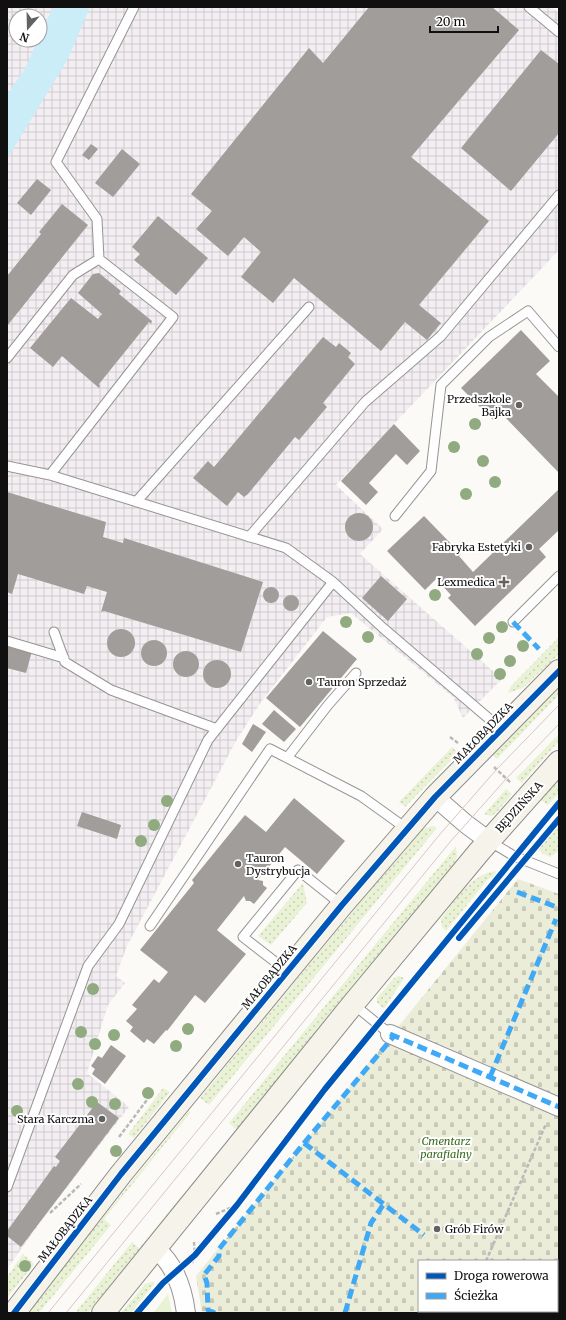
<svg xmlns="http://www.w3.org/2000/svg" width="566" height="1320" font-family="Merriweather,serif">
  <defs>
    <pattern id="industrial-grid" width="8" height="8" patternUnits="userSpaceOnUse"><rect width="8" height="8" fill="#f3eef2"/><path d="M0 4h8M4 0v8" fill="none" stroke="#cfcbce"/></pattern>
    <pattern id="grass-dots" width="8" height="8" patternUnits="userSpaceOnUse"><rect width="8" height="8" fill="#eaf2d6"/><path d="M2 2h.1M6 6h.1" fill="none" stroke="#c8ceb7" stroke-width="1.8" stroke-linecap="round"/></pattern>
    <pattern id="cemetery-stones" width="16" height="16" patternUnits="userSpaceOnUse"><rect width="16" height="16" fill="#ebedd9"/><path d="M2 7V4a2 2 0 0 1 4 0v3zM10 15v-3a2 2 0 0 1 4 0v3z" fill="#c8cab9"/></pattern>
  </defs>
  <rect width="100%" height="100%" fill="#fcfaf6"/>
  <!-- industrial -->
  <path fill="url(#industrial-grid)" fill-rule="evenodd" d="M7 7H552L559 13V250L336 485 383 529 360 554 502 679 463 718 453 697 351 613 327 617 261 702 236 741 127 946 116 976 125 983 108 1005 87 1073 129 1107 44 1217 7 1269ZM16 16H40V40H16Z"/>
  <!-- grass -->
  <path fill="url(#grass-dots)" d="M559 637V654L523 688 508 693 511 686Z
    M559 688V695L497 759 492 755Z
    M559 734V741L522 783 516 778Z
    M452 747 458 753 405 807 399 802Z
    M559 778V793L548 805 539 799Z
    M506 789 512 794 496 813 491 816 484 814Z
    M559 813V851L550 857 543 854 533 844Z
    M432 826 437 828 209 1105 200 1098 407 845 422 829Z
    M456 846 457 857 453 866 237 1130 229 1123Z
    M497 871 492 878 488 879 446 931 442 927 441 919C456 900 471 873 497 871Z
    M303 883 307 903 271 945 258 936Z
    M399 976 404 978 384 1009 377 1003V998L394 978Z
    M163 1088 170 1092 134 1138 128 1134Z
    M189 1111 191 1112 104 1219 111 1225 39 1313H28L60 1270Z
    M227 1141 88 1313H75L132 1242 139 1248Z
    M23 1254 34 1264 7 1298V1277Z
    M152 1282 155 1283 131 1313H121L145 1284Z"/>
  <!-- cemetery -->
  <path fill="url(#cemetery-stones)" fill-rule="evenodd" d="M518 879 559 894V1313H202L196 1276ZM419 1261H557V1311H419Z"/>
  <!-- park -->
  <path fill="#eaf2d6" d="M168 1294 172 1313H153Z"/>
  <!-- water -->
  <path fill="#cbedf7" d="M53 7H90L68 59 7 159V95L24 70 38 40H40V35Z"/>
  <!-- building -->
  <path fill="#a09d9b" d="M369 7H492L519 30 411 157 489 221 419 305 441 323 427 340 405 322 381 351 294 278 273 303 241 277 261 252 244 237 228 256 196 229 212 211 191 194 309 48 323 63Z
    M541 50 559 64V133L511 191 461 148Z
    M91 144 98 149 89 160 82 155Z
    M122 149 140 164 113 197 95 183Z
    M37 179 51 190 31 215 17 203Z
    M62 204 88 225 7 326V276L41 234 39 232Z
    M158 216 208 258 176 295 134 260 140 254 132 247Z
    M99 273 121 291 119 294 152 321 151 324 149 322 99 384 100 386 99 388 62 356 53 367 30 348 71 298 98 319 102 314 78 293 93 274Z
    M521 330 550 361 536 374 559 397V473L501 413 493 420 461 388Z
    M323 337 336 347 339 343 351 353 348 357 355 364 323 403 327 407 299 440 295 437 248 494 244 497 238 492 227 506 193 478 208 461 214 467Z
    M394 424 420 451 407 465 396 454 369 483 378 492 366 505 341 481Z
    M559 489V530L539 549 546 557 475 626 448 598 451 595 436 579 425 590 387 551 424 516 461 554 459 556 473 572Z
    M7 492 106 522 103 537 123 543 124 538 263 582 241 652 104 611 101 612 107 592 87 586 84 594 18 574 12 594 7 592Z
    M345 527a14 14 0 1 1 28 0a14 14 0 1 1-28 0Z
    M381 576 407 599 388 621 362 598Z
    M263 595a8 8 0 1 1 16 0a8 8 0 1 1-16 0Z
    M283 603a8 8 0 1 1 16 0a8 8 0 1 1-16 0Z
    M107 643a14 14 0 1 1 28 0a14 14 0 1 1-28 0Z
    M323 631 357 659 300 727 266 698Z
    M141 653a13 13 0 1 1 26 0a13 13 0 1 1-26 0Z
    M7 644 32 651 26 673 7 668Z
    M173 664a13 13 0 1 1 26 0a13 13 0 1 1-26 0Z
    M203 674a14 14 0 1 1 28 0a14 14 0 1 1-28 0Z
    M274 710 296 729 284 742 262 724Z
    M253 724 266 732 252 752 242 744Z
    M294 798 345 841 317 874 285 847 258 880 263 881V885L267 888 254 904 250 901H246L244 896 217 930 246 954 205 1003 195 995 167 1031 166 1030 154 1044 147 1039 144 1043 130 1031 133 1027 126 1021 137 1009 132 1005 154 979 159 983 168 972 140 950 194 883 192 880 245 815 266 832Z
    M82 812 121 825 117 839 77 826Z
    M111 1045 126 1056 105 1084 92 1074 95 1069 91 1066 98 1056 102 1058Z
    M97 1102 119 1118 21 1247 7 1236V1231L54 1166 56 1167 60 1161 55 1157Z"/>
  <g fill="none" stroke-linecap="round" stroke-linejoin="round">
    <defs>
      <path id="lane" d="M529 7 559 32
        M7 358 73 275 99 259 97 219 56 162 134 7
        M7 466 50 475 286 548 333 582 383 628 501 729
        M50 475 173 317 99 259
        M136 502 309 307
        M395 516 431 471 441 385 489 337 528 311 559 347
        M249 537 365 402 441 336 559 195
        M513 622 559 576
        M54 632 65 662 111 690 217 729
        M7 641 64 658
        M287 758 328 705 356 673
        M489 841 514 856 559 874
        M150 926 270 749 361 796 407 829
        M287 971 243 937 298 870 342 905
        M353 1004 390 1034
        M7 1187 88 966 119 924 208 740 333 582"/>
      <path id="street" d="M435 797 466 824 489 841
        M390 1034 559 1107
        M156 1249C175 1265 183 1289 186 1313"/>
      <path id="secondary" d="M14 1313 121 1174 342 905 435 797 559 671
        M103 1313 353 1004 479 852 559 762"/>
    </defs>
    <!-- lane casing -->
    <use href="#lane" stroke="#969594" stroke-width="11"/>
    <!-- street casing -->
    <use href="#street" stroke="#969594" stroke-width="20"/>
    <!-- secondary casing -->
    <use href="#secondary" stroke="#8d8c8a" stroke-width="24"/>
    <!-- path -->
    <path stroke="#b9b9b8" stroke-width="2.5" stroke-dasharray="4 2" stroke-linecap="butt" d="M450 737 458 743
      M494 767 511 783
      M119 1137 153 1092
      M50 1213 81 1184
      M216 1214 237 1205
      M486 1261 546 1124
      M192 1263 195 1255 194 1242
      M464 1313 465 1311"/>
    <!-- lane -->
    <use href="#lane" stroke="#fffefe" stroke-width="9"/>
    <!-- street -->
    <use href="#street" stroke="#fffefe" stroke-width="18"/>
    <!-- secondary -->
    <use href="#secondary" stroke="#f6f3eb" stroke-width="22"/>
    <!-- tram -->
    <path stroke="#d9c5c8" stroke-width="1" d="M48 1313 441 833 496 770 559 705
      M66 1313 450 842 506 779 559 724"/>
    <!-- quiet -->
    <path stroke="#3fa9f5" stroke-width="5" stroke-dasharray="10 5" stroke-linecap="butt" d="M513 622 539 649
      M517 892 559 908
      M390 1034 559 1107
      M490 1077 556 919
      M304 1143 424 1235
      M215 1313 208 1310 207 1283 204 1275 219 1256V1249L304 1143 394 1036
      M345 1313 371 1223 383 1205"/>
    <defs>
      <path id="cycleway" d="M459 938 559 819
        M14 1313 121 1174 342 905 435 797 559 671
        M137 1313 163 1283 195 1255 237 1205 325 1089 559 803"/>
    </defs>
    <!-- cycleway casing -->
    <use href="#cycleway" stroke="#fff" stroke-width="8"/>
    <!-- cycleway -->
    <use href="#cycleway" stroke="#0057b8" stroke-width="6"/>
  </g>
  <!-- trees -->
  <g fill="#90ab7f">
    <circle cx="475" cy="424" r="6"/>
    <circle cx="454" cy="447" r="6"/>
    <circle cx="483" cy="461" r="6"/>
    <circle cx="495" cy="482" r="6"/>
    <circle cx="466" cy="494" r="6"/>
    <circle cx="435" cy="595" r="6"/>
    <circle cx="346" cy="622" r="6"/>
    <circle cx="502" cy="627" r="6"/>
    <circle cx="368" cy="637" r="6"/>
    <circle cx="489" cy="638" r="6"/>
    <circle cx="523" cy="646" r="6"/>
    <circle cx="477" cy="654" r="6"/>
    <circle cx="510" cy="661" r="6"/>
    <circle cx="500" cy="674" r="6"/>
    <circle cx="167" cy="801" r="6"/>
    <circle cx="154" cy="825" r="6"/>
    <circle cx="141" cy="841" r="6"/>
    <circle cx="93" cy="989" r="6"/>
    <circle cx="188" cy="1029" r="6"/>
    <circle cx="81" cy="1032" r="6"/>
    <circle cx="114" cy="1035" r="6"/>
    <circle cx="95" cy="1044" r="6"/>
    <circle cx="176" cy="1046" r="6"/>
    <circle cx="78" cy="1084" r="6"/>
    <circle cx="148" cy="1093" r="6"/>
    <circle cx="92" cy="1102" r="6"/>
    <circle cx="115" cy="1104" r="6"/>
    <circle cx="17" cy="1111" r="6"/>
    <circle cx="116" cy="1151" r="6"/>
    <circle cx="25" cy="1266" r="6"/>
  </g>
  <!-- markers -->
  <g fill="#636260" stroke="#fff" stroke-width="1.5">
    <circle cx="519" cy="405" r="4"/>
    <circle cx="529" cy="547" r="4"/>
    <path d="M502 576h4v4h4v4h-4v4h-4v-4h-4v-4h4z"/>
    <circle cx="309" cy="682" r="4"/>
    <circle cx="238" cy="864" r="4"/>
    <circle cx="102" cy="1119" r="4"/>
    <circle cx="437" cy="1229" r="4"/>
  </g>
  <g text-anchor="middle" stroke-width="4" stroke-linejoin="round" paint-order="stroke">
    <!-- poi labels -->
    <g font-size="11" fill="#101010" stroke="#fff" text-anchor="end">
      <text x="511" y="403">Przedszkole<tspan x="511" dy="13">Bajka</tspan></text>
      <text x="521" y="551">Fabryka Estetyki</text>
      <text x="495" y="586">Lexmedica</text>
      <text x="317" y="686" text-anchor="start">Tauron Sprzedaż</text>
      <text x="246" y="862" text-anchor="start">Tauron<tspan x="246" dy="13">Dystrybucja</tspan></text>
      <text x="94" y="1123">Stara Karczma</text>
      <text x="445" y="1233" text-anchor="start">Grób Firów</text>
    </g>
    <!-- street labels -->
    <g font-size="11" fill="#101010" stroke="#fff">
      <text transform="translate(483 733) rotate(-46)" y="4">MAŁOBĄDZKA</text>
      <text transform="translate(519 807) rotate(-48)" y="4">BĘDZIŃSKA</text>
      <text transform="translate(269 977) rotate(-51)" y="4">MAŁOBĄDZKA</text>
      <text transform="translate(65 1229) rotate(-52)" y="4">MAŁOBĄDZKA</text>
    </g>
    <!-- park labels -->
    <g font-size="11" font-style="italic" fill="#386b1d" stroke="#fff">
      <text x="446" y="1145">Cmentarz<tspan x="446" dy="13">parafialny</tspan></text>
    </g>
  </g>
  <!-- border -->
  <rect width="566" height="1320" fill="none" stroke="#101010" stroke-width="16"/>
  <!-- legend -->
  <rect x="418" y="1260" width="140" height="52" fill="#ffffff" stroke="#9f9f9f"/>
  <rect x="426" y="1273" width="20" height="6" fill="#0057b8" stroke="#9f9f9f"/>
  <text x="454" y="1280" font-size="12" fill="#101010">Droga rowerowa</text>
  <rect x="426" y="1293" width="20" height="6" fill="#3fa9f5" stroke="#9f9f9f"/>
  <text x="454" y="1300" font-size="12" fill="#101010">Ścieżka</text>
  <!-- north arrow -->
  <g transform="translate(28 28) rotate(200)"><circle r="19" fill="#ffffff" stroke="#9f9f9f"/>
  <path d="M0-3L7 15L0 10L-7 15Z" fill="#636260"/>
  <text y="-6" font-size="11" font-weight="bold" text-anchor="middle" fill="#101010">N</text>
  </g>
  <!-- scale -->
  <path d="M430 26v6h68v-6" fill="none" stroke="#101010" stroke-width="2"/>
  <text x="436" y="26" font-size="12" fill="#101010" stroke="#ffffff" stroke-width="3" paint-order="stroke">20 m</text>
</svg>
